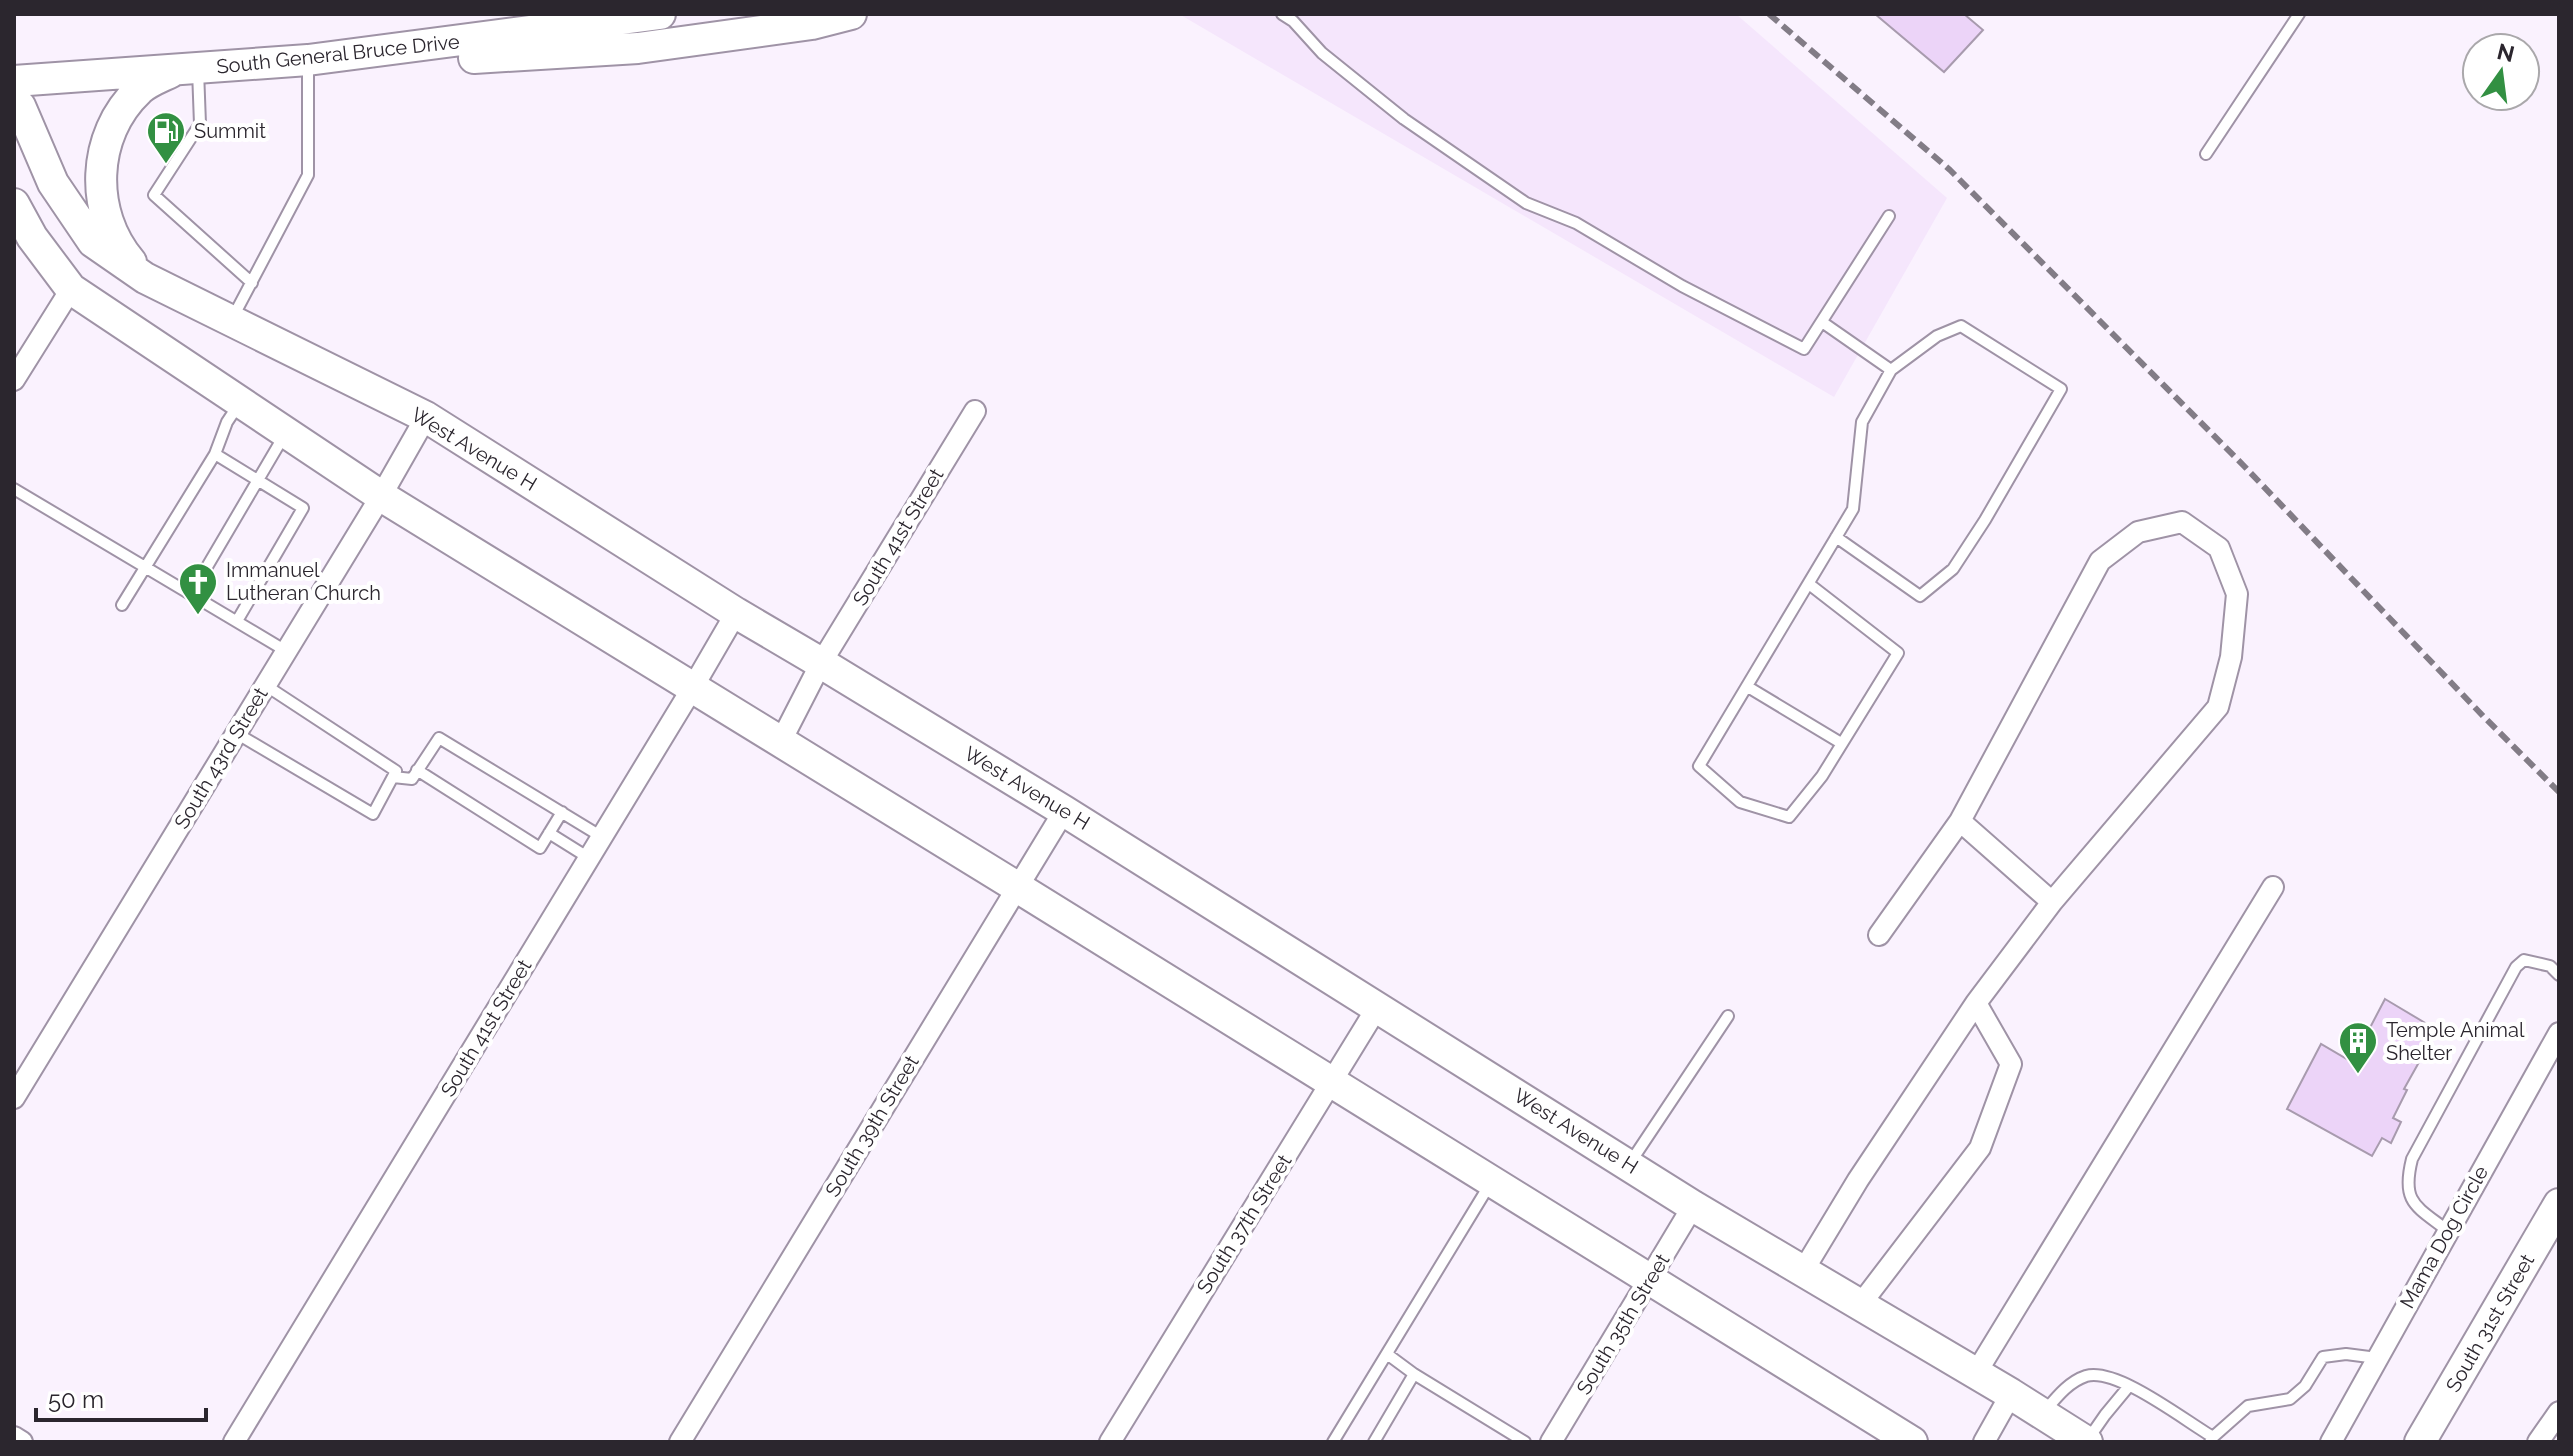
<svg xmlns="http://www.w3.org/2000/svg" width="2573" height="1456" font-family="Raleway,sans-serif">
  <rect width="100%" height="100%" fill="#faf2fe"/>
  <!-- built -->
  <path fill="#f5e6fc" d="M1179 14H1736L1947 198 1834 397Z"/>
  <!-- building -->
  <path fill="#ecd4f8" stroke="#a89bae" stroke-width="2" d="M1875 14H1964L1983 30 1944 72Z
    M2385 999 2437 1030 2404 1089 2407 1090 2393 1118 2401 1122 2391 1143 2382 1138 2372 1156 2287 1109 2321 1044 2352 1062Z"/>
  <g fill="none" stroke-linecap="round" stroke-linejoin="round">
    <defs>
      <path id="lane" d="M1282 14 1293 21 1322 53 1404 119 1526 203 1576 223 1682 286 1804 349 1889 216
        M198 70 200 124 154 195 252 283
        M2206 154 2299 14
        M232 319 308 175V62
        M14 489 286 651
        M1836 537 1920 596 1953 569 1985 520 2061 389 1961 326 1937 336 1891 370
        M1809 584 1898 653 1822 776 1789 817 1740 802 1699 766 1853 509 1862 422 1891 370 1822 322
        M191 594 285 434
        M122 605 215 454
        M237 621 303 508 215 454 227 422 239 404
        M1748 687 1841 743
        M236 733 373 814 396 771 265 685
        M417 770 540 848 562 812
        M393 777 412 779 439 738 602 837
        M549 833 589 858
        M1630 1163 1728 1016
        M2448 1231C2416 1206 2401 1203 2412 1159L2516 967 2524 960 2550 966 2559 975
        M1387 1354 1414 1374
        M2044 1412C2056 1398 2068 1382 2086 1376 2117 1367 2185 1421 2213 1437L2210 1442
        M2213 1437 2248 1406 2290 1399 2305 1386 2323 1357 2346 1354 2377 1358
        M2089 1438 2105 1415 2129 1386
        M1333 1442 1490 1184
        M1374 1442 1414 1374 1525 1442"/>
      <path id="street" d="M14 380 71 289
        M781 741 821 663 975 411
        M1879 935 1960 821 2100 561 2138 532 2182 522 2219 548 2237 594 2231 657 2218 707 2052 902
        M14 1098 381 496 426 417
        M1803 1271 1858 1180 1976 1003
        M1860 1305 1980 1148 2011 1064 1976 1003 2052 902 1960 821
        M1976 1373 2273 887
        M14 1437 22 1442
        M234 1442 693 687 736 613
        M680 1442 1064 811
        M1110 1442 1378 1006
        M1551 1442 1693 1206
        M1984 1442 2011 1394
        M2331 1442 2559 1033
        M2538 1442 2559 1412"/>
      <path id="secondary" d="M474 58 638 48 812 24 851 14
        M14 81 308 60 660 14
        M14 101 20 106 53 183 93 242 145 278 426 417 736 613 821 663 1064 811 1693 1206 2011 1394 2087 1442
        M14 204 32 237 71 289 381 496 1017 887 1912 1442
        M131 262C89 213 91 135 139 90 147 82 161 77 171 72
        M2420 1442 2559 1204"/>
    </defs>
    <!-- lane casing -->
    <use href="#lane" stroke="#9f93a6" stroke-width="14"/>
    <!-- street casing -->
    <use href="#street" stroke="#9f93a6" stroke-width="24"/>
    <!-- secondary casing -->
    <use href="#secondary" stroke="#9f93a6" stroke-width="34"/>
    <!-- lane -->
    <use href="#lane" stroke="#fff" stroke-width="10"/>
    <!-- street -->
    <use href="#street" stroke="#fff" stroke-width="20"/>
    <!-- secondary -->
    <use href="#secondary" stroke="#fff" stroke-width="30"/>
    <!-- rail -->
    <path stroke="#827c86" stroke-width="6" stroke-dasharray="12 6" stroke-linecap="butt" d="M1769 14 1950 170 2244 466 2484 717 2559 792"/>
  </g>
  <!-- icons -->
  <defs>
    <symbol id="fuel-pin" viewBox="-11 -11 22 30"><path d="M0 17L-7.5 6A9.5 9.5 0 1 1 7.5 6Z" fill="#329042" stroke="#fff"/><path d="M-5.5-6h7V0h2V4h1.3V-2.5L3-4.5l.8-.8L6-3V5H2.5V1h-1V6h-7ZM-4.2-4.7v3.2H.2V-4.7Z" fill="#fff"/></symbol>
    <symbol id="church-pin" viewBox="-11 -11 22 30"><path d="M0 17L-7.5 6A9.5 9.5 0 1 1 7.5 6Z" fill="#329042" stroke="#fff"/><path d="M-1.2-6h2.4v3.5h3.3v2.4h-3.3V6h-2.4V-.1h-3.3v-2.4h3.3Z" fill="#fff"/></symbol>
    <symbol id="building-pin" viewBox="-11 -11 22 30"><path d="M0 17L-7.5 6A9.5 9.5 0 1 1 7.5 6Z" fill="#329042" stroke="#fff"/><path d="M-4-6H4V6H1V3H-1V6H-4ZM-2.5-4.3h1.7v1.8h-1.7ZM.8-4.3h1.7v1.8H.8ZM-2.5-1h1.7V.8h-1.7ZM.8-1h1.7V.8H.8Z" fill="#fff"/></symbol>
  </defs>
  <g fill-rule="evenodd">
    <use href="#fuel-pin" x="144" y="109" width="44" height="60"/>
    <use href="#church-pin" x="176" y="560" width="44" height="60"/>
    <use href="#building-pin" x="2336" y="1019" width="44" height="60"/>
  </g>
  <g text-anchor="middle" stroke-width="8" stroke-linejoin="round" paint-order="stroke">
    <!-- street labels -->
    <g font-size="20" fill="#2b262e" stroke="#fff">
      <text transform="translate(338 54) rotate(-6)" y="7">South General Bruce Drive</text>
      <text transform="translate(474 449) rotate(31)" y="7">West Avenue H</text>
      <text transform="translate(898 537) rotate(-59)" y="7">South 41st Street</text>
      <text transform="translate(221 758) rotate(-59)" y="7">South 43rd Street</text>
      <text transform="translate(1027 788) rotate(31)" y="7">West Avenue H</text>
      <text transform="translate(486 1028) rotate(-59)" y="7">South 41st Street</text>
      <text transform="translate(872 1126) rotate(-59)" y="7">South 39th Street</text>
      <text transform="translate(1576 1131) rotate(32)" y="7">West Avenue H</text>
      <text transform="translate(1244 1224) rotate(-58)" y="7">South 37th Street</text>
      <text transform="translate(2444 1237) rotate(-61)" y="7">Mama Dog Circle</text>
      <text transform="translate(2490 1323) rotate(-60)" y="7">South 31st Street</text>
      <text transform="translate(1623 1324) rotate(-59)" y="7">South 35th Street</text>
    </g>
    <!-- poi labels -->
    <g font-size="20" fill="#2b262e" stroke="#fff" text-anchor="start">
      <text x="194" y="138">Summit</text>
      <text x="226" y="577">Immanuel<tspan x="226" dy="23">Lutheran Church</tspan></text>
      <text x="2386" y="1037">Temple Animal<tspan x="2386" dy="23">Shelter</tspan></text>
    </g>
  </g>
  <!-- border -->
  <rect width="2573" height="1456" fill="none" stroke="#2b262e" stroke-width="32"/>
  <!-- north arrow -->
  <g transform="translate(2501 72) rotate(14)"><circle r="38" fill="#ffffff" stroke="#aaa8ab" stroke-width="2"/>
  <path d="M0-6L14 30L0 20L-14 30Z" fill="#329042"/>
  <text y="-12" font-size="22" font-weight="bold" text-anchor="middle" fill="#2b262e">N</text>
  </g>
  <!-- scale -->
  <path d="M36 1408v12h170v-12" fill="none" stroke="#2b262e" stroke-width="4"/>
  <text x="48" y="1408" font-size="24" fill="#2b262e" stroke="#ffffff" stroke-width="6" paint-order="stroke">50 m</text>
</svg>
